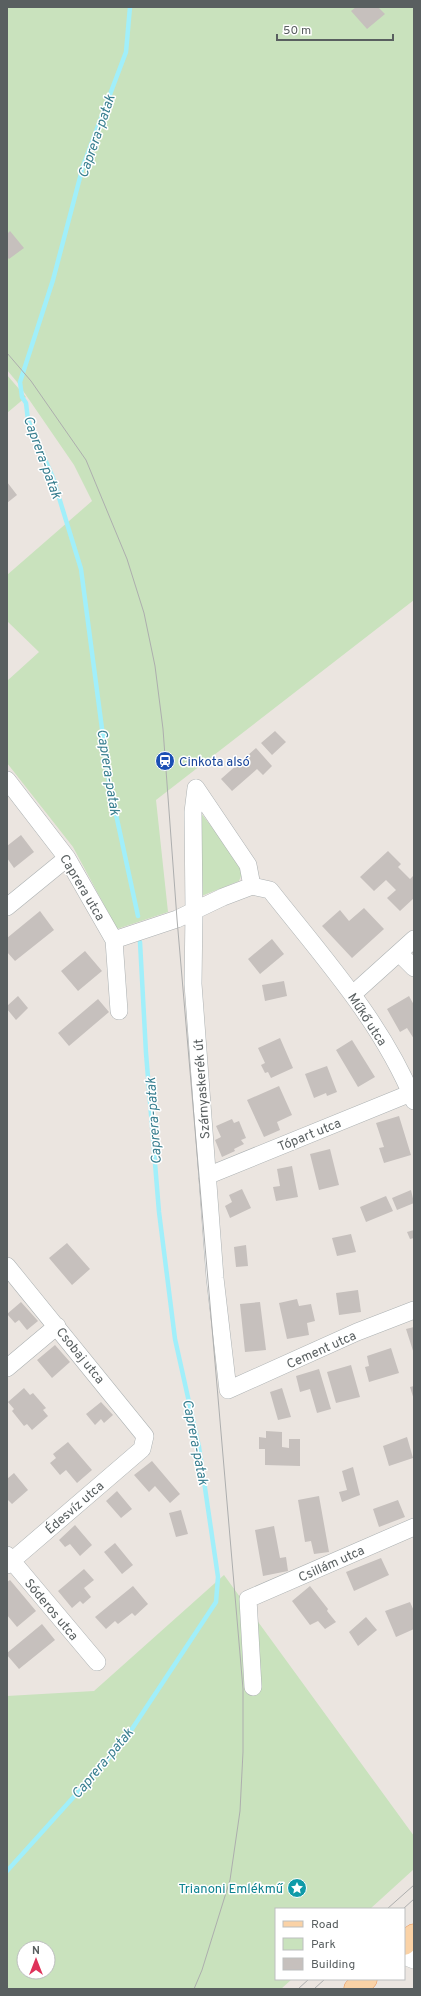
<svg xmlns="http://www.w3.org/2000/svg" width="421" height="1996" font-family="Overpass,sans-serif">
  <rect width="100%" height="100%" fill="#ebe5e0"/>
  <!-- green -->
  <path fill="#c9e2bd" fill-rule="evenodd" d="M7 7H414V600L156 800 168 912 117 929 73 847 7 763V681L39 652 7 621V575L92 501 74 465 17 382 7 370Z
    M7 375 26 397 7 413Z
    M201 813 244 869 239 881 199 897Z
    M224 1575 414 1836V1869L370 1909H276V1979H292L281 1989H7V1696L94 1691ZM24 1948H48V1972H24Z"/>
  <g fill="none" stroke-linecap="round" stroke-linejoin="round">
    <!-- stream -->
    <path stroke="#a1effa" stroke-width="4.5" d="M130 7 126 52 83 166 53 280 20 382 22 397 26 403 28 420 53 478 81 569 109 782 138 916
      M7 1871 124 1741 216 1602 218 1577 199 1447 175 1339 159 1212 146 1053 140 942"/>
  </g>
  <!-- building -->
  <path fill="#c6c0bd" d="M356 7H378L385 14 367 29 351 11Z
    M10 231 24 248 9 259 7 257V234Z
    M7 482 17 495 7 503Z
    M275 731 286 742 272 755 261 743Z
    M256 748 272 766 263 775 257 769 232 791 221 779Z
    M21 835 34 852 14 868 7 858V846Z
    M388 851 401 864 398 867 410 879 413 876 414 878V898L400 911 387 898 396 890 386 880 374 891 360 877Z
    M364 908 384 929 352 958 322 926 340 910 349 921Z
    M40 911 54 930 15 961 7 952V938Z
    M272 939 284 954 260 974 248 959Z
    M85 951 102 971 78 991 61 971Z
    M284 981 287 996 265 1001 262 985Z
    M18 996 28 1008 16 1020 7 1009V1006Z
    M409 996 414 1005V1039L407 1028 400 1032 387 1009Z
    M98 999 109 1012 69 1046 58 1033Z
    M280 1038 293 1068 271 1078 268 1072 265 1073 261 1065 265 1063 258 1048Z
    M352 1040 375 1077 358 1087 336 1050Z
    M327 1066 337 1092 327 1096 326 1093 314 1098 305 1074Z
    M279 1086 292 1115 277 1122 280 1130 264 1137 247 1100Z
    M399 1116 411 1155 384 1163 379 1148 384 1147 376 1123Z
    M232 1119 234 1123 239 1121 246 1138 241 1140 244 1144 234 1149 235 1151 222 1157 215 1140 221 1137 216 1126Z
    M330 1149 339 1185 319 1190 310 1154Z
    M292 1166 298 1197 276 1201 273 1187 280 1186 277 1169Z
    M242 1189 251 1208 230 1218 225 1206 232 1202 229 1195Z
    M411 1190 414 1203 397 1210 392 1198Z
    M386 1196 393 1211 366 1222 360 1207Z
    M414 1230V1238L410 1239 407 1232Z
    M351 1234 356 1252 337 1256 332 1238Z
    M67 1243 90 1269 72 1285 49 1258Z
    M246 1245 248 1266 236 1267 234 1247Z
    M358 1290 361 1312 339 1315 336 1293Z
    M297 1299 299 1306 311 1304 315 1321 307 1323 309 1335 287 1339 279 1303Z
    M21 1302 38 1321 27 1330 19 1320 15 1323 7 1314Z
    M260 1302 266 1350 245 1352 240 1304Z
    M414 1327V1354L406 1329Z
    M55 1345 70 1362 52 1378 37 1360Z
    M391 1348 399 1373 369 1382 365 1367 369 1366 367 1356Z
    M351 1365 360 1397 336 1403 327 1372Z
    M319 1369 331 1409 317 1413 310 1389 300 1392 296 1376Z
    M414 1386V1400L410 1387Z
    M24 1388 30 1395 33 1393 46 1408 43 1410 48 1416 32 1430 27 1424 24 1426 12 1411 14 1409 8 1402Z
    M282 1388 291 1417 278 1420 270 1392Z
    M101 1402 113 1415 104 1423 101 1419 95 1425 86 1414Z
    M266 1431 282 1432V1447L289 1448V1439H300V1466L265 1465V1449H259V1437L266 1438Z
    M407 1437 413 1458 389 1466 383 1446Z
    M68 1442 92 1470 77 1483 66 1470 60 1475 50 1463 56 1458 53 1454Z
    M152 1461 180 1494 170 1503 155 1486 149 1492 134 1475Z
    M353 1467 360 1495 342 1502 339 1492 347 1490 342 1471Z
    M14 1473 28 1490 12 1504 8 1500 7 1501V1479Z
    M117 1491 132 1509 121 1518 106 1501Z
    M319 1496 329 1552 314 1554 311 1541 305 1542 298 1500Z
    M398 1500 405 1517 379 1527 373 1509Z
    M181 1510 188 1534 176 1537 169 1513Z
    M75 1525 92 1545 80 1556 70 1544 65 1547 59 1540Z
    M274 1526 280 1558 286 1557 288 1571 263 1576 255 1530Z
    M115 1543 133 1565 122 1574 104 1552Z
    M381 1558 389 1575 354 1591 346 1572Z
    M84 1569 94 1580 84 1588 91 1597 83 1604 80 1601 72 1608 58 1591Z
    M10 1580 36 1611 17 1627 7 1615V1582Z
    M133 1586 148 1604 135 1616 132 1613 118 1624 115 1621 106 1629 95 1617Z
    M310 1586 328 1609 327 1611 336 1622 325 1629 318 1621 310 1625 292 1601Z
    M410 1602 414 1611V1629L396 1637 385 1611Z
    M366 1617 377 1630 358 1646 349 1632Z
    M42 1624 55 1640 19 1669 7 1655V1653Z"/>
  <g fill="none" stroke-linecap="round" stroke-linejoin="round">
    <defs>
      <path id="minor" d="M7 780 67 858 114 940 119 1011
        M196 788 193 812 194 912 193 984 215 1278 228 1390 357 1332 414 1310
        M196 788 248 865 252 886
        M7 907 67 858
        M114 940 177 919 223 897 252 886 270 890C322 956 382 1022 414 1101
        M399 953 414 968
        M353 994 414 939
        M207 1176 411 1093
        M7 1266 145 1436 142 1449 7 1565
        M7 1368 57 1326
        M7 1555 97 1662
        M253 1687 248 1599 414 1527
        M404 1956 414 1960"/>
      <path id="primary" d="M404 1944 414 1935
        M355 1989 366 1979"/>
    </defs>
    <!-- minor casing -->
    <use href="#minor" stroke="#acb1b2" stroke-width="18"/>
    <!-- primary casing -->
    <use href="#primary" stroke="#e9955b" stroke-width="23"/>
    <!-- minor -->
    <use href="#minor" stroke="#fff" stroke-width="17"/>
    <!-- primary -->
    <use href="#primary" stroke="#fad2a6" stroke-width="22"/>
    <!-- tram -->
    <path stroke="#adaeae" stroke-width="1" d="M7 353 31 381 86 460 127 559 144 613 155 666 163 729 177 919 243 1689V1752L240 1811 230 1880 202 1970 194 1989
      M387 1909 414 1885
      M403 1909 414 1899
      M298 1989 309 1979
      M314 1989 325 1979"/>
  </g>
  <!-- icons -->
  <defs>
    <symbol id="station-disc" viewBox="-11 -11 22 22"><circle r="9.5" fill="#1a4fb4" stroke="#fff"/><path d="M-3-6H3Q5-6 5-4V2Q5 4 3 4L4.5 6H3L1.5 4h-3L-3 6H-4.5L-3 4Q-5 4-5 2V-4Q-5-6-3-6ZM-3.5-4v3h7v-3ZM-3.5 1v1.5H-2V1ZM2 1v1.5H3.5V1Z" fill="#fff"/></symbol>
    <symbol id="sight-disc" viewBox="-11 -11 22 22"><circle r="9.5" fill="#0f9aa8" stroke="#fff"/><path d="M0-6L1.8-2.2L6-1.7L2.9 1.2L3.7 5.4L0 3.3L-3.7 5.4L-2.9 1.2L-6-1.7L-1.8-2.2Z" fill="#fff"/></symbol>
  </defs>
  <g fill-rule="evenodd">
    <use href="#station-disc" x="154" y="750" width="22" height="22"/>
    <use href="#sight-disc" x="286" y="1877" width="22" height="22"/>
  </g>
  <g text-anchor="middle" stroke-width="3" stroke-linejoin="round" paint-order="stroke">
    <!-- transit labels -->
    <g font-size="13" fill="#164399" stroke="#fff" text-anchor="start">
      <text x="179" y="766">Cinkota alsó</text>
    </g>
    <!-- street labels -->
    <g font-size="13" fill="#595f60" stroke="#fff">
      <text transform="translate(83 887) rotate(59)" y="5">Caprera utca</text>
      <text transform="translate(368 1019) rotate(57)" y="5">Műkő utca</text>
      <text transform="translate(201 1089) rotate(-94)" y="5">Szárnyaskerék út</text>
      <text transform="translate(309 1134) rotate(-22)" y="5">Tópart utca</text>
      <text transform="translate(321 1349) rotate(-24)" y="5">Cement utca</text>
      <text transform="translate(81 1355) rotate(51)" y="5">Csobaj utca</text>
      <text transform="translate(74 1507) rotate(-41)" y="5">Édesvíz utca</text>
      <text transform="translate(331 1563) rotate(-24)" y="5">Csillám utca</text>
      <text transform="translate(52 1609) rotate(50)" y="5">Sóderos utca</text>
    </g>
    <!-- culture labels -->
    <g font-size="13" fill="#0d838f" stroke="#fff" text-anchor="end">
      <text x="283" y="1893">Trianoni Emlékmű</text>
    </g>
    <!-- water labels -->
    <g font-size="14" font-style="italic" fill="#397f90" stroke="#fff">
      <text transform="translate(96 136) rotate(-71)" y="5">Caprera-patak</text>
      <text transform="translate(43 457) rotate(70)" y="5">Caprera-patak</text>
      <text transform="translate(109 772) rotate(81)" y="5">Caprera-patak</text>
      <text transform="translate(153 1121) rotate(-94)" y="5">Caprera-patak</text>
      <text transform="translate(196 1442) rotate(79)" y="5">Caprera-patak</text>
      <text transform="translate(102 1763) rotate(-50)" y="5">Caprera-patak</text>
    </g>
  </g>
  <!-- border -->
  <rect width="421" height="1996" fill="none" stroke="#595f60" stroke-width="16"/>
  <!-- legend -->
  <rect x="275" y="1908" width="130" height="72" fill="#ffffff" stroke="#bdbfbf"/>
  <rect x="283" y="1921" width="20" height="6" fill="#fad2a6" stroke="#bdbfbf"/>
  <text x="311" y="1928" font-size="12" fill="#595f60">Road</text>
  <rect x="283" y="1938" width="20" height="12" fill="#c9e2bd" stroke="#bdbfbf"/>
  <text x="311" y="1948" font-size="12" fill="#595f60">Park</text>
  <rect x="283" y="1958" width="20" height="12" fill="#c6c0bd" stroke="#bdbfbf"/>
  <text x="311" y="1968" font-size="12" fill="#595f60">Building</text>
  <!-- north arrow -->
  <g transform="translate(36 1960)"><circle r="19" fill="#ffffff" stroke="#bdbfbf"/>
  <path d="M0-3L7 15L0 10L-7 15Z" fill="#df325a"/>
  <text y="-6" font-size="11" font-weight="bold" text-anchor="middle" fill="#595f60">N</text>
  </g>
  <!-- scale -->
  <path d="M277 34v6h116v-6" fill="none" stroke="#595f60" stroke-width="2"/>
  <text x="283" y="34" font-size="12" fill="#595f60" stroke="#ffffff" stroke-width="3" paint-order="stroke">50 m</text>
</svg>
